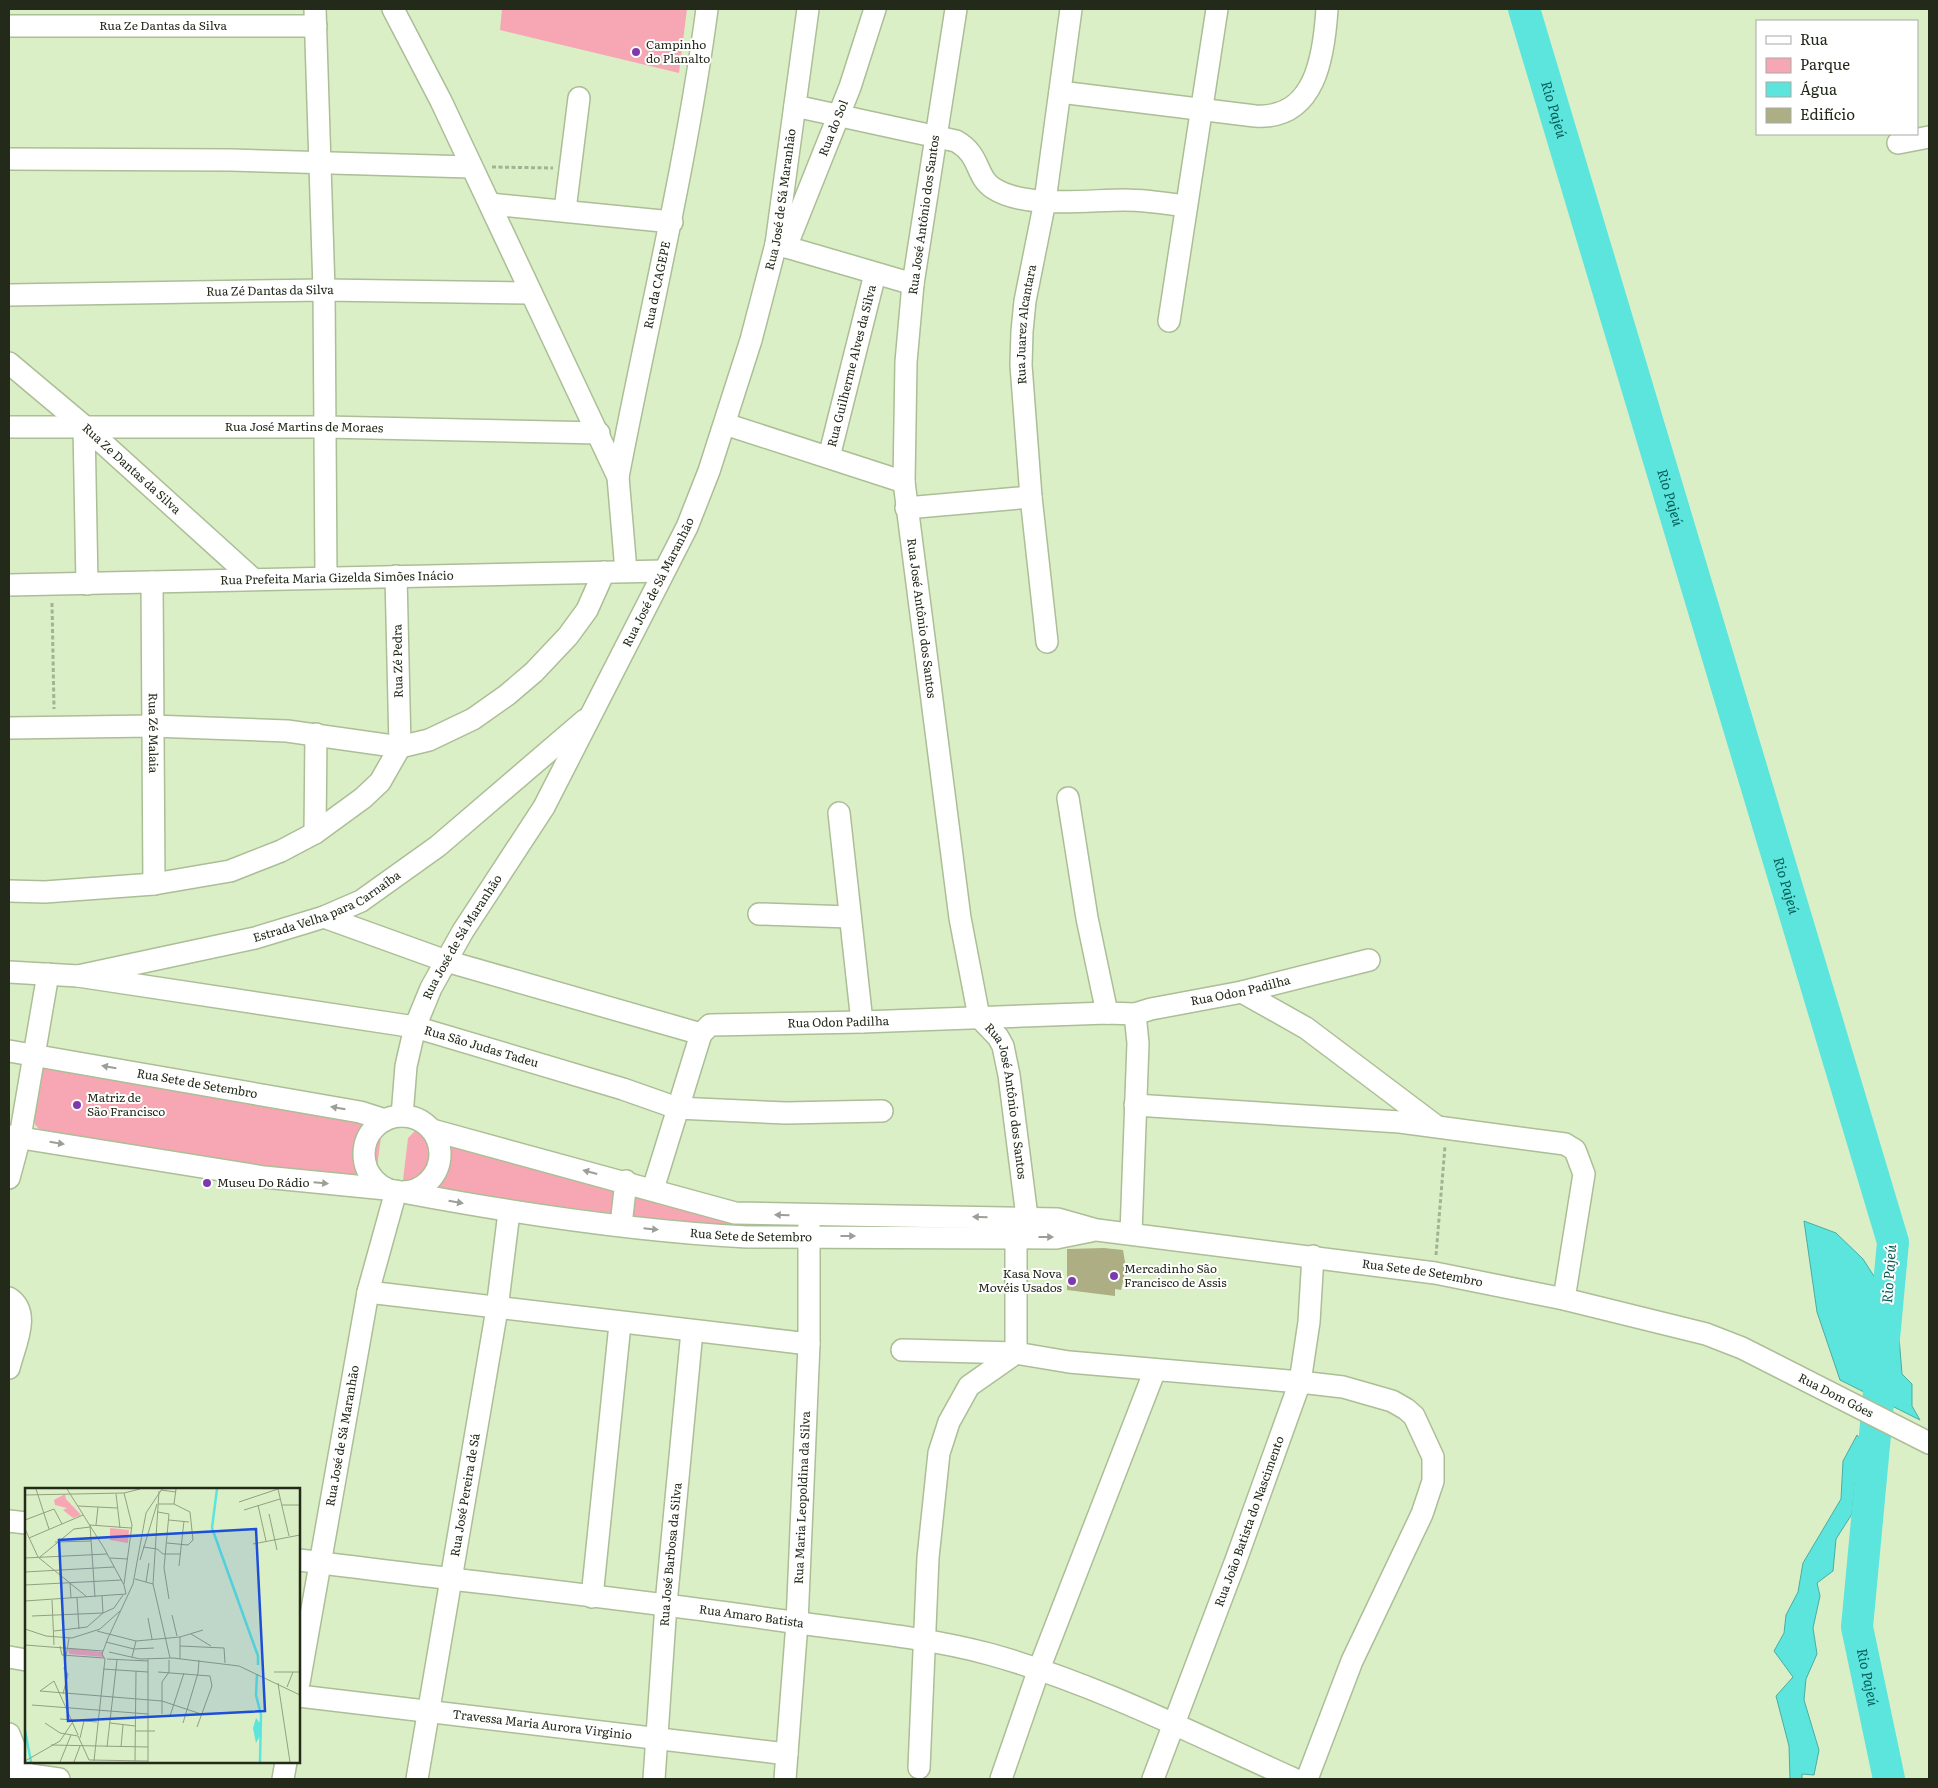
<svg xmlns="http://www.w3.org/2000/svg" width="1938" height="1788" font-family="Literata,serif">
  <rect width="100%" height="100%" fill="#dbefc6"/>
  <!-- green -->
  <path fill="#f7a7b4" d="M502 9H687L679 73 500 30Z
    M43 1066 375 1123 382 1130 376 1174 367 1180 56 1136C51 1134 43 1132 38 1128 27 1119 34 1075 43 1066Z
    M416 1130 674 1206 740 1221V1230L410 1187 403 1180 408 1138Z"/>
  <!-- water -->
  <path fill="#5be5dc" stroke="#4aada2" d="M1804 1221 1836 1233 1863 1259 1897 1312 1902 1374 1912 1384V1406L1920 1420 1840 1380 1817 1312Z
    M1857 1435 1864 1444 1855 1484 1852 1514 1836 1539 1833 1571 1817 1583 1820 1596 1813 1628 1817 1654 1806 1679 1804 1700 1819 1750 1814 1775 1802 1774V1779H1790L1789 1746 1776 1696 1793 1677 1774 1651 1784 1633 1786 1615 1798 1592 1803 1563 1841 1499 1843 1461Z"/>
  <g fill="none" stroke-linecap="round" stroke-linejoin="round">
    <!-- river -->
    <path stroke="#5be5dc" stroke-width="32" id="s1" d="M1524 9 1893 1242 1857 1627 1889 1779"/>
  </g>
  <!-- building -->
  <path fill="#adae83" d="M1104 1248 1123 1250 1126 1268 1121 1290 1115 1289V1296L1067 1290V1249Z"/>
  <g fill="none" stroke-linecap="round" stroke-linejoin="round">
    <defs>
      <g id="minor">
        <path d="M315 9 324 290 326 577"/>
        <path d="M393 9 441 101 618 477 626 571"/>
        <path id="s2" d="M956 9 913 284 906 362 904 482 960 918 979 1017 998 1037 1003 1046 1009 1075 1027 1217"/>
        <path id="s3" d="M9 26H316"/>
        <path d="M1060 92 1255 116C1316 120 1324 55 1327 9"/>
        <path d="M795 106 956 141C981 155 975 176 993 188 1025 209 1087 200 1124 200 1145 200 1165 203 1185 206"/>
        <path d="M1898 143 1929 137"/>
        <path d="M9 159 231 160 470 167"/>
        <path d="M490 204 672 222"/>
        <path d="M565 210 579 98"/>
        <path d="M776 244 913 284"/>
        <path id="s4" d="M786 247 850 87 875 9"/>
        <path id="s5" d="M9 295 324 290 531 293"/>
        <path d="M1169 321 1217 9"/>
        <path id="s6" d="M9 363 84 426 253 579"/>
        <path d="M725 424 904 482"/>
        <path d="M84 426 87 584"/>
        <path id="s7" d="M9 427H325L599 433"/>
        <path id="s8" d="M829 457 875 274"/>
        <path id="s9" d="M618 477C648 320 686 167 707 9"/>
        <path d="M906 508 1031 497"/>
        <path id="s10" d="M152 582 154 884"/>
        <path id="s11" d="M9 585 664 571"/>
        <path id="s12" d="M1047 642 1031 497 1021 365 1022 331 1025 301 1045 201 1071 9"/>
        <path d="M9 728 152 726 287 731 400 747 429 740 473 719 507 695 534 672 568 636 587 610 604 572"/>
        <path d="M1068 798 1087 918 1107 1013"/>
        <path d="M839 813 862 1022"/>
        <path d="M315 833 316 734"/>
        <path d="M9 891 45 892 154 884 230 871 281 851 315 833 363 798 380 782 400 747 396 576"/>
        <path d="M759 914 849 917"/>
        <path id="s13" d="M324 917 446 961 701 1034 710 1025 862 1022 1107 1013 1135 1014 1151 1009 1242 992 1369 960"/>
        <path id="s14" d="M9 972 78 976 255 938 324 917 361 901 438 846 585 720"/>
        <path id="s15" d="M78 976 415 1027 623 1089 677 1108 786 1113 882 1111"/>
        <path d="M1242 992 1306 1028 1436 1126"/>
        <path id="s16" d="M9 1051 360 1112 385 1120"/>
        <path d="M1135 1105 1400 1122 1565 1144 1575 1150 1584 1174 1564 1299"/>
        <circle cx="402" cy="1154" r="38"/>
        <path id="s17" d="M402 1116 406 1066 415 1027 431 988 463 931 544 807 687 527 709 471 751 340 776 244 808 9"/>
        <path id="s18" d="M432 1130 735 1213 1058 1219 1097 1230 1435 1273 1564 1299 1706 1334 1742 1348 1929 1443"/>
        <path d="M9 1136 264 1177 386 1189"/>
        <path d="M9 1178 20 1137 48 974"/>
        <path d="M653 1189 701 1034"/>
        <path id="s19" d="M408 1193C520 1214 633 1231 747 1237L1056 1238 1091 1231"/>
        <path d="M621 1225 626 1181"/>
        <path d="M1131 1233 1138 1043 1135 1014"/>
        <path d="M368 1292 809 1344"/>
        <path d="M9 1298C32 1313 14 1346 9 1368"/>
        <path d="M902 1350 1016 1353 1069 1362 1300 1382 1343 1387 1392 1401 1406 1409 1414 1416 1433 1457V1481L1422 1514 1352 1661 1307 1779"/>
        <path d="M9 1521 26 1523"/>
        <path id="s20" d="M299 1560C461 1581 623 1598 785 1621 853 1631 922 1636 989 1654 1094 1683 1194 1734 1294 1779"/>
        <path d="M592 1597 620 1324"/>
        <path d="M9 1657 26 1660"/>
        <path id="s21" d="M299 1683 368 1292 396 1191"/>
        <path id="s22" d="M299 1696 787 1754"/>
        <path d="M9 1734 27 1779"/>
        <path d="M919 1768 928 1558 939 1453 949 1422 969 1386 1016 1353V1237"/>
        <path d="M9 1772 59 1779"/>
        <path d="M283 1779 286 1762"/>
        <path id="s23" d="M417 1779 497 1309 509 1212"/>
        <path id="s24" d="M654 1779 666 1604 692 1331"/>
        <path id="s25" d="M785 1779 797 1623 809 1344V1223"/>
        <path d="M1001 1779 1039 1669 1155 1370"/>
        <path id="s26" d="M1153 1779 1236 1560 1300 1382 1309 1322 1313 1256"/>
      </g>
    </defs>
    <!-- minor casing -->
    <use href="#minor" stroke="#abbe96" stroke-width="24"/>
    <!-- path -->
    <path stroke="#a3b392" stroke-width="3" stroke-dasharray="4 2.5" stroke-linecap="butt" d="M492 167 553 168
      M52 603 54 709
      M1436 1255 1445 1146"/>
    <!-- minor -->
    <use href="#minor" stroke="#fff" stroke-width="21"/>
  </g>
  <!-- one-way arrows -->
  <defs><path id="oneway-solid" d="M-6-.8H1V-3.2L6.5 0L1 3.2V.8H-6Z" transform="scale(1.25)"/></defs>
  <g fill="#9c9f98">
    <use href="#oneway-solid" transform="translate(109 1067) rotate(-170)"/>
    <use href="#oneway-solid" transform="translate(338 1108) rotate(-170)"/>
    <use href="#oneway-solid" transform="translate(57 1143) rotate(9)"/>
    <use href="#oneway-solid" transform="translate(590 1172) rotate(-165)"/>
    <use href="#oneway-solid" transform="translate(321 1183) rotate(5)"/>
    <use href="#oneway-solid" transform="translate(456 1202) rotate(10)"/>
    <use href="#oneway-solid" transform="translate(782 1215) rotate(-178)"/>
    <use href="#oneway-solid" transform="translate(980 1217) rotate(-179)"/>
    <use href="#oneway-solid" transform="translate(651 1229) rotate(6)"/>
    <use href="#oneway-solid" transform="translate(848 1236)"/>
    <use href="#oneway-solid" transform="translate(1046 1237)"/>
  </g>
  <!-- markers -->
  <g fill="#7e39ad" stroke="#fff" stroke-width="2">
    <circle cx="636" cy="52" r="5"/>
    <circle cx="77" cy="1105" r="5"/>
    <circle cx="207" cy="1183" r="5"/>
    <circle cx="1114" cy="1276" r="5"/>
    <circle cx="1072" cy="1281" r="5"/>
  </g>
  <g text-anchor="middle" stroke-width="4" stroke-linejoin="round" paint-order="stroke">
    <!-- street labels -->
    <g font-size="12" fill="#232a1a" stroke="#fff">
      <text dy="4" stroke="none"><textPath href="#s3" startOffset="154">Rua Ze Dantas da Silva</textPath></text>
      <text dy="4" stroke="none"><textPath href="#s4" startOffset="128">Rua do Sol</textPath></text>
      <text dy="4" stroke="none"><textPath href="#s17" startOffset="1002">Rua José de Sá Maranhão</textPath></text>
      <text transform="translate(924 215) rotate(-82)" y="4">Rua José Antônio dos Santos</text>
      <text dy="4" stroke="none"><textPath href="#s9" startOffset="196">Rua da CAGEPE</textPath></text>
      <text dy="4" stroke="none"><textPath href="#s5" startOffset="261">Rua Zé Dantas da Silva</textPath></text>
      <text dy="4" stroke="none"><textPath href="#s12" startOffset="319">Rua Juarez Alcantara</textPath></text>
      <text dy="4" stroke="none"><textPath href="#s8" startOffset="94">Rua Guilherme Alves da Silva</textPath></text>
      <text dy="4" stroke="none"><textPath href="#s7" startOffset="295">Rua José Martins de Moraes</textPath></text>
      <text dy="4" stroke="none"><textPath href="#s6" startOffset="162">Rua Ze Dantas da Silva</textPath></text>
      <text dy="4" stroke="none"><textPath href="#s11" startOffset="328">Rua Prefeita Maria Gizelda Simões Inácio</textPath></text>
      <text dy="4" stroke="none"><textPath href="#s17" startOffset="598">Rua José de Sá Maranhão</textPath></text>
      <text dy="4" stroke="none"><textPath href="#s2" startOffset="614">Rua José Antônio dos Santos</textPath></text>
      <text transform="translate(398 661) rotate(-91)" y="4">Rua Zé Pedra</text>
      <text dy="4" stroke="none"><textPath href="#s10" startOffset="151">Rua Zé Malaia</textPath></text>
      <text dy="4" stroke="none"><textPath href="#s14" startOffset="329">Estrada Velha para Carnaíba</textPath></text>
      <text dy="4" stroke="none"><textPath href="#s17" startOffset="192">Rua José de Sá Maranhão</textPath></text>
      <text dy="4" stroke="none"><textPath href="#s13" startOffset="941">Rua Odon Padilha</textPath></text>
      <text dy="4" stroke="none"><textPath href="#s13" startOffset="536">Rua Odon Padilha</textPath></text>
      <text dy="4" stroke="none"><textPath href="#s15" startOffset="410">Rua São Judas Tadeu</textPath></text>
      <text dy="4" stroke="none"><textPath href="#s16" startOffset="191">Rua Sete de Setembro</textPath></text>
      <text dy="4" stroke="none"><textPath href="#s2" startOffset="1109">Rua José Antônio dos Santos</textPath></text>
      <text dy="4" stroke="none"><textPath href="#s19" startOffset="346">Rua Sete de Setembro</textPath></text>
      <text dy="4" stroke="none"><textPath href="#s18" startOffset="1006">Rua Sete de Setembro</textPath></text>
      <text dy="4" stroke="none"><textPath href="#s18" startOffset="1440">Rua Dom Góes</textPath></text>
      <text dy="4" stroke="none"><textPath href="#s21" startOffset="251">Rua José de Sá Maranhão</textPath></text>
      <text dy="4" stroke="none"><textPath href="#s23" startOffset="288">Rua José Pereira de Sá</textPath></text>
      <text dy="4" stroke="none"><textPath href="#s25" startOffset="282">Rua Maria Leopoldina da Silva</textPath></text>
      <text dy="4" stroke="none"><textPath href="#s26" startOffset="275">Rua João Batista do Nascimento</textPath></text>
      <text dy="4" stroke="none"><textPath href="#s24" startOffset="225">Rua José Barbosa da Silva</textPath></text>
      <text dy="4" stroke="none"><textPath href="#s20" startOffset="456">Rua Amaro Batista</textPath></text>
      <text dy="4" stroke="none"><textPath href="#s22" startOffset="245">Travessa Maria Aurora Virginio</textPath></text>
    </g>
    <!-- poi labels -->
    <g font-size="12" fill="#232a1a" stroke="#fff" text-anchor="start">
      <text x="646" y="49">Campinho<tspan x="646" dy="14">do Planalto</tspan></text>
      <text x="87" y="1102">Matriz de<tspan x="87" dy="14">São Francisco</tspan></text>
      <text x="217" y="1187">Museu Do Rádio</text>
      <text x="1124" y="1273">Mercadinho São<tspan x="1124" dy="14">Francisco de Assis</tspan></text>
      <text x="1062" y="1278" text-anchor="end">Kasa Nova<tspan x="1062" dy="14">Movéis Usados</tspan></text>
    </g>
    <!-- water labels -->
    <g font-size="14" font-style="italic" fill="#035a55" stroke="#fff">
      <text dy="5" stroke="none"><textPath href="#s1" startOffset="105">Rio Pajeú</textPath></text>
      <text dy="5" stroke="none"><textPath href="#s1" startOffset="510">Rio Pajeú</textPath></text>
      <text dy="5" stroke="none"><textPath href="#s1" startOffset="915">Rio Pajeú</textPath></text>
      <text transform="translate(1889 1274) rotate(-86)" y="5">Rio Pajeú</text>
      <text dy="5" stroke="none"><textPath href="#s1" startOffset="1725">Rio Pajeú</textPath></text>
    </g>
  </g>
  <!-- overview -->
  <g transform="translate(25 1488)">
    <rect width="275" height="275" fill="#dbefc6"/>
    <path d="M40 6 41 11 56 27 48 30 38 22 42 20 30 17 29 12ZM85 40 104 42 103 55 85 52ZM43 160 78 164V169L44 166Z" fill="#f7a7b4"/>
    <path d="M231 230 235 235V248L231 255 228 240Z" fill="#5be5dc"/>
    <path fill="none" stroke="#5be5dc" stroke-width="2.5" d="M192 1 187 40 233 168V177M232 186 231 207 236 227 235 274M0 242 6 274"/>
    <path fill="none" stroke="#91a081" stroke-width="1" d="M11 1 24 41M42 1 79 60 99 97 101 106M253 1 264 48M136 2 151 4M134 3 128 96 145 170M91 6 95 40M0 7 99 5 115 1M214 14 253 1M133 16H149M149 16 151 1M233 17 241 53M257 17H275M53 18 92 20M219 22 255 11M133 24 144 26 139 80 144 111M244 26 252 62M0 32 29 21 37 36M144 32 164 34M71 37 73 19M0 41 13 69 62 109M4 50 58 27M30 54 66 53M142 55 163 57 168 52 165 24 149 16M228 56 275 47M118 59 132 61 138 66H155M15 69 49 41 65 39M0 70 82 66M85 70 103 71M115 72 132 16M154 78 159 33M0 84 89 79M110 91 128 96M121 94 124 75M45 95 46 110M99 96 107 37 99 5M0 97 97 92M77 108 78 125M70 109 65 37 106 40M52 110 54 141M27 112 29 157M0 113 101 106M147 127 152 148M7 128 78 125 89 120 98 107M123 130 127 151M0 141 21 148 47 150 75 141 95 123M29 143 62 139 78 125M72 143 111 153 155 149 178 142M166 146 186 158M155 149V171M81 154 109 161 129 160M0 157 78 163M35 158 37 167 79 170M155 158 199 160 200 175M84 164 115 171 148 170 214 178 275 207M107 169 111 153M80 171 77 166 83 150 108 96 121 25 137 1M82 171 123 173M123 171V274M78 181 123 184M133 184 185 188 187 198 172 239M249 184H275M253 195 265 274M262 199 268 184M15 203 137 213 176 226M15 203 29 193 53 247M38 206 43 186 39 181 44 150M7 217 123 226M137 226V194L144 184V172M145 228 159 185M35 231 72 234M20 235 35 245 53 248 64 272 123 273M85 235 110 238M158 235 173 185 174 172M110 243H130M55 250 59 233M26 257 123 259M82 259 92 172M96 259 98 237M0 273 35 253 47 235M69 273 80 171M110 273 111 183M35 274 46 247M49 274 55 258"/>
    <path fill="#1d4ed8" fill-opacity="0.15" stroke="#1d4ed8" stroke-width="2.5" d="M231 41 240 223 43 233 34 52Z"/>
    <rect width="275" height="275" fill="none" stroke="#232a1a" stroke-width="2.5"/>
  </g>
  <!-- border -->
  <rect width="1938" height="1788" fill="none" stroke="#232a1a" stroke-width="20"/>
  <!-- legend -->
  <rect x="1756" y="20" width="162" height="115" fill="#ffffff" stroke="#a7aaa3"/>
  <rect x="1766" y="36" width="25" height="8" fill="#ffffff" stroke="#a7aaa3"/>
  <text x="1800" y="45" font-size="15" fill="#232a1a">Rua</text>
  <rect x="1766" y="58" width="25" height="15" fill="#f7a7b4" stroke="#a7aaa3"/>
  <text x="1800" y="70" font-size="15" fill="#232a1a">Parque</text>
  <rect x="1766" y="82" width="25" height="15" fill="#5be5dc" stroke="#a7aaa3"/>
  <text x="1800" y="95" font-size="15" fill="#232a1a">Água</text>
  <rect x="1766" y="108" width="25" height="15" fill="#adae83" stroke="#a7aaa3"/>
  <text x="1800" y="120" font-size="15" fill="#232a1a">Edifício</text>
</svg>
